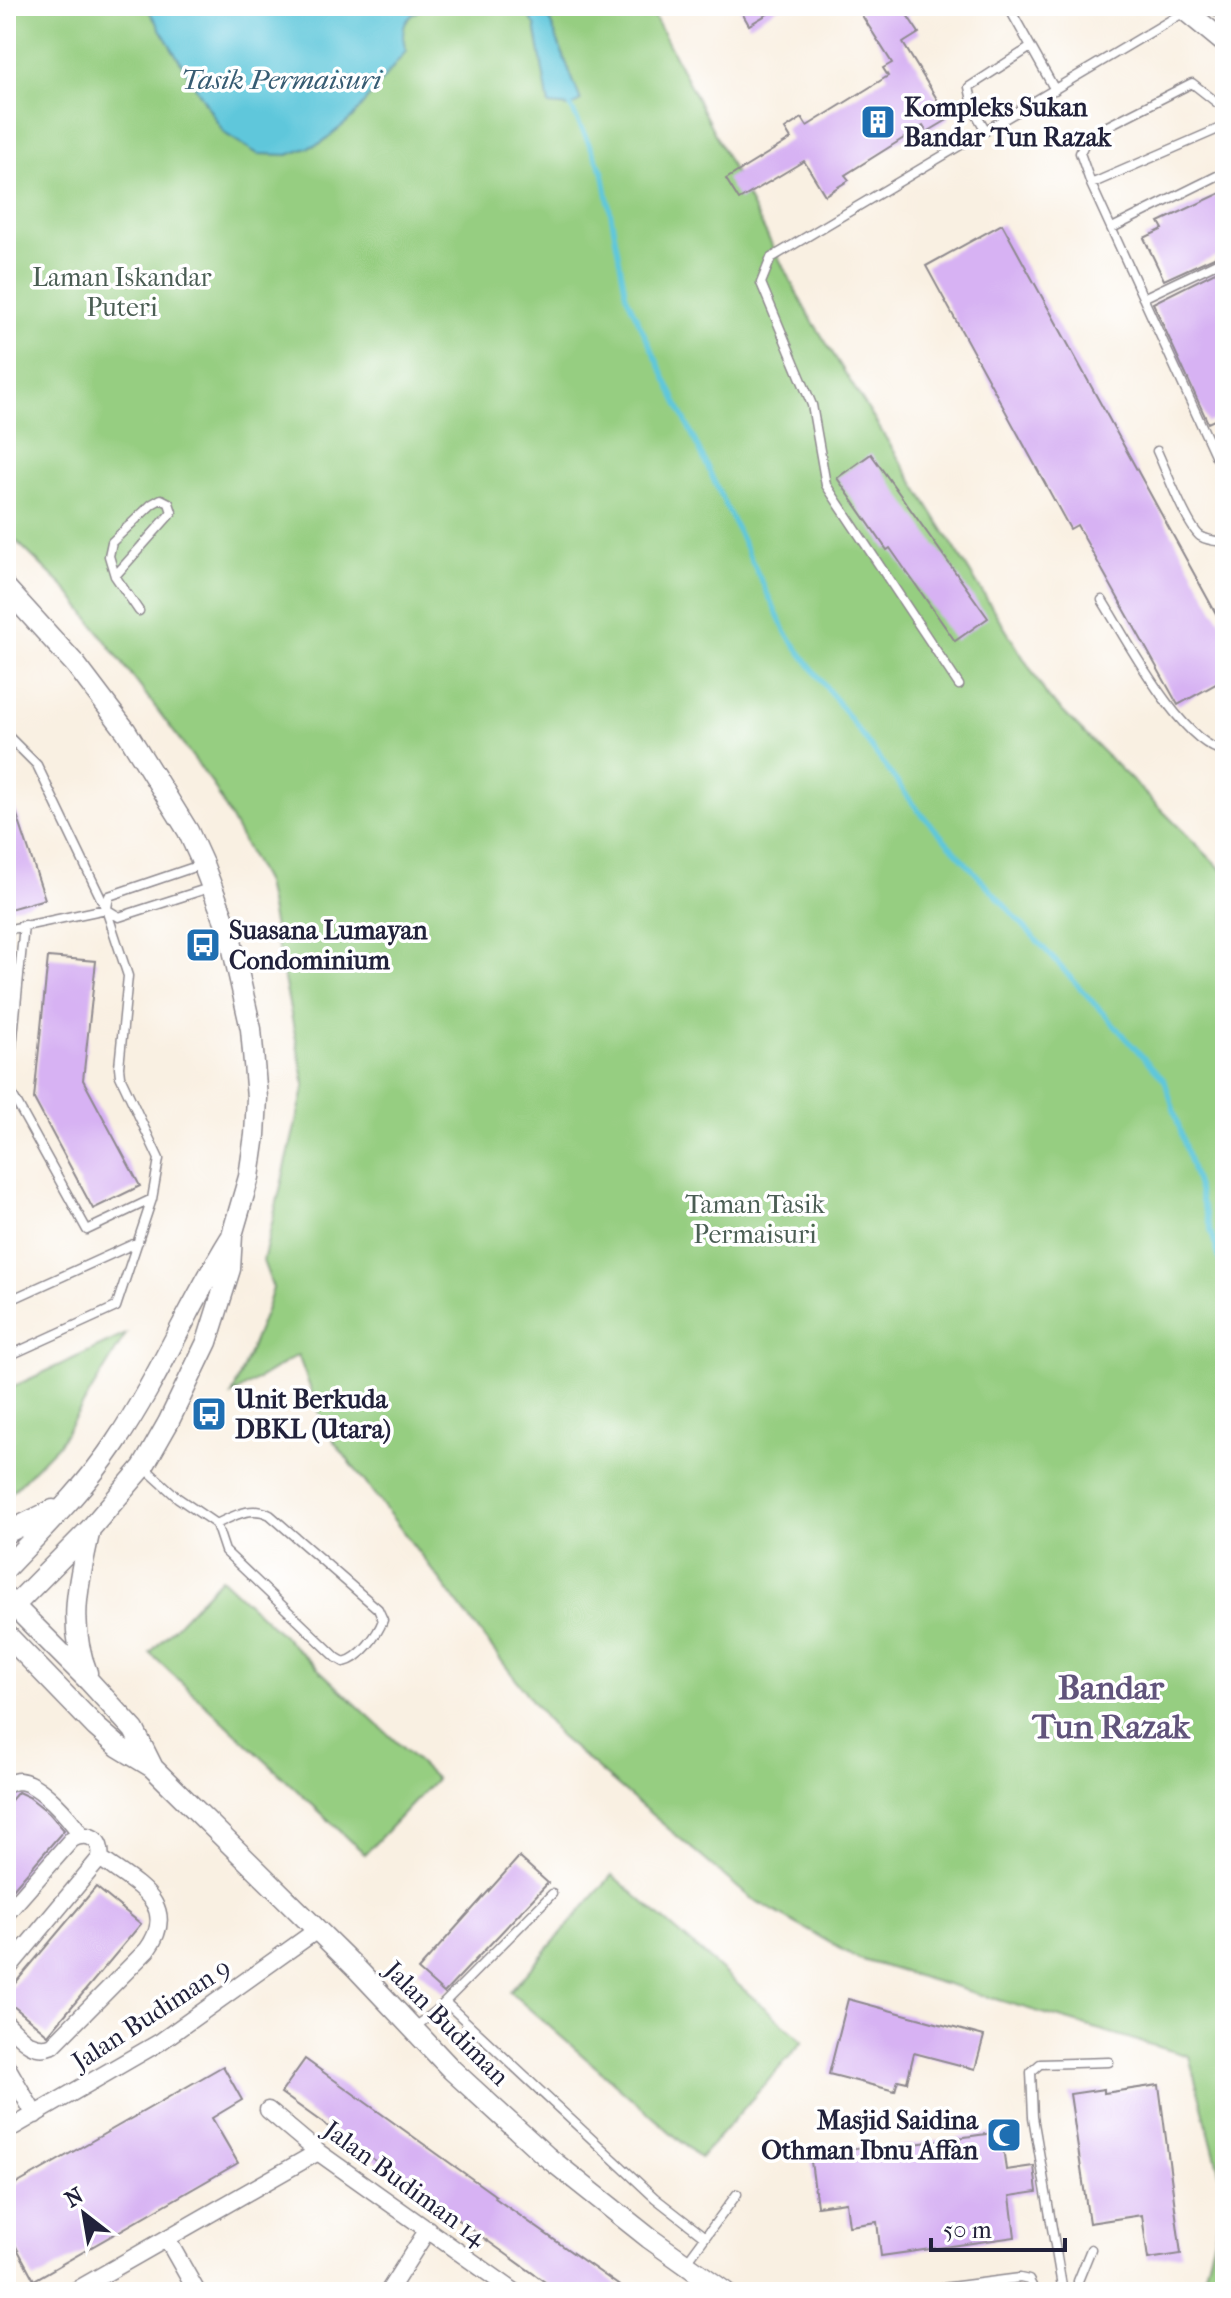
<svg xmlns="http://www.w3.org/2000/svg" width="1231" height="2298" font-family="'IM FELL French Canon',serif">
  <rect width="100%" height="100%" fill="#fff"/>
  <filter id="ink" filterUnits="userSpaceOnUse"><feTurbulence type="fractalNoise" baseFrequency=".0125" numOctaves="2"/><feDisplacementMap in="SourceGraphic" scale="16" xChannelSelector="R" yChannelSelector="G"/><feConvolveMatrix kernelMatrix="1 2 1 2 8 2 1 2 1" color-interpolation-filters="sRGB"/></filter>
  <filter id="wash" filterUnits="userSpaceOnUse"><feTurbulence type="fractalNoise" baseFrequency=".006" numOctaves="4" result="noise"/><feDisplacementMap in="SourceGraphic" scale="32" xChannelSelector="R" yChannelSelector="G"/><feGaussianBlur stdDeviation="1.8" result="paint"/><feColorMatrix in="noise" values="0 0 0 0 0 0 0 0 0 0 0 0 0 0 0 0 0 1.4 0 .05"/><feComposite in="paint" operator="in"/></filter>
  <g filter="url(#wash)">
    <rect width="100%" height="100%" fill="#f9f0e2"/>
    <!-- green -->
    <path fill="#96ce81" stroke="#5c785e" stroke-width="2" d="M6 6H649L805 309 1048 697 1225 873V2194L1189 2056 859 1959 749 1897 559 1736 326 1431 298 1355 232 1395 266 1311 273 1288 263 1261 305 1085 265 883 212 783 69 592 6 531Z
      M126 1334 59 1444 6 1498V1390Z
      M221 1578 436 1779 365 1854 150 1653Z
      M612 1875 803 2041 700 2158 510 1992Z
      M1225 2196V2292H1200Z"/>
    <!-- water -->
    <path fill="#5fc7db" stroke="#40748b" stroke-width="2" d="M146 6H427C404 17 399 27 406 51L352 118 321 143 288 155 258 154 224 133Z
      M517 6H549V18L581 101 571 107 549 105 535 25 527 13Z"/>
    <g fill="none" stroke-linecap="round" stroke-linejoin="round">
      <!-- stream -->
      <path stroke="#5fc7db" stroke-width="5" d="M571 107 603 172 626 295 786 633 917 809 1165 1081 1225 1277"/>
    </g>
    <g id="blocks">
      <!-- building -->
      <path fill="#d7b2f3" d="M738 6H781L749 25Z
        M856 6H901L919 33 903 43 949 119 927 132 923 126 845 175 849 180 825 195 804 161 739 200 726 179 791 139 785 129 802 118 807 126 888 76 883 68 892 63Z
        M1225 191V252L1164 280 1144 238 1163 229 1159 222Z
        M1002 224 1225 630V679L1178 705 1077 525 1070 529 926 266Z
        M1225 267V415L1208 423 1153 303Z
        M871 454 988 618 955 641 890 548 887 550 837 478Z
        M6 791H9L45 899 6 910Z
        M48 957 96 961 83 1080 140 1186 93 1209 34 1099Z
        M18 1792 29 1797 49 1813 64 1830 6 1897V1806Z
        M519 1857 548 1883 444 1993 418 1970Z
        M96 1887 141 1924 48 2035 6 2000V1994Z
        M848 1999 984 2036 975 2069 914 2053 907 2082 898 2080 895 2091 829 2074Z
        M305 2059 496 2196 495 2198 628 2292H559L281 2093Z
        M223 2066 242 2100 212 2118 238 2163 34 2280 6 2228V2190Z
        M1159 2085 1181 2254 1148 2259 1142 2215 1089 2223 1070 2094 1104 2089V2093Z
        M1001 2132 1006 2170 1034 2166 1037 2192 1010 2196 1015 2237 881 2256 877 2222 849 2226 846 2202 817 2206 810 2154 863 2147 864 2151Z"/>
    </g>
  </g>
  <g filter="url(#ink)">
    <use href="#blocks" fill-opacity="0" stroke="#8e898e" stroke-width="2"/>
    <g fill="none" stroke-linecap="round" stroke-linejoin="round">
      <defs>
        <path id="service" d="M1008 6 1055 90
          M1225 109 1192 83 1088 136 1080 153 1091 184 1216 457 1225 466
          M986 131 974 110 969 87 1031 47
          M1091 184 1225 126
          M1112 228 1225 172
          M1143 298 1225 259
          M1157 451C1165 468 1187 526 1200 536 1208 541 1217 541 1225 542
          M115 576 172 512 169 503 161 499 152 504 112 542 109 556 115 576 139 611
          M1102 600C1126 638 1181 745 1225 751
          M959 685 826 485 812 405 761 283 771 258 1186 11
          M6 734 37 765 106 909 128 976 119 1067 120 1076 159 1159 152 1199 116 1307 6 1357
          M107 908 109 896 203 864
          M24 925 8 1087 87 1230 152 1199
          M6 930 106 909 119 917 212 887
          M6 1302 138 1242
          M145 1468 178 1498 216 1524 225 1551 337 1658 344 1662C360 1659 378 1634 383 1620L378 1609 270 1515C251 1505 234 1516 216 1524
          M445 2002 655 2198 705 2237
          M414 2028 436 2011 552 1894
          M686 2263 737 2194
          M911 2292 1020 2278 1029 2280 1035 2292
          M1063 2292 1033 2117 1031 2072 1040 2064 1109 2062
          M1078 2292V2281L1091 2249"/>
        <path id="minor" d="M6 1785C10 1783 14 1781 19 1781 40 1783 70 1818 81 1835
          M6 1914 72 1839C88 1831 103 1839 100 1858L6 1971
          M6 2023C20 2036 32 2054 53 2045L147 1950C181 1903 134 1884 100 1858
          M6 2065 35 2115
          M268 2110 318 2152 515 2292
          M6 2131 160 2042 317 1930
          M167 2239 197 2292
          M6 2279 13 2292
          M73 2292 318 2152
          M388 2292 428 2229"/>
        <path id="tertiary" d="M1180 6 1225 43
          M1220 6 1225 10
          M6 588 76 665 126 731 188 831 203 864 229 932 251 1029 257 1098 255 1135 249 1177 232 1235 230 1269 207 1342 168 1423 143 1467 90 1529 6 1614
          M6 1533 53 1510
          M6 1568C44 1528 84 1489 115 1443 159 1378 189 1305 230 1239
          M6 1598 89 1681 134 1730 152 1766
          M6 1634 96 1727 119 1747 152 1767 356 1968 452 2070 546 2156 649 2238 725 2292
          M87 1673C67 1622 79 1581 90 1529"/>
      </defs>
      <!-- service casing -->
      <use href="#service" stroke="#8e898e" stroke-width="11"/>
      <!-- minor casing -->
      <use href="#minor" stroke="#8e898e" stroke-width="19"/>
      <!-- tertiary casing -->
      <use href="#tertiary" stroke="#8e898e" stroke-width="23"/>
      <!-- service -->
      <use href="#service" stroke="#fff" stroke-width="8"/>
      <!-- minor -->
      <use href="#minor" stroke="#fff" stroke-width="16"/>
      <!-- tertiary -->
      <use href="#tertiary" stroke="#fff" stroke-width="20"/>
    </g>
  </g>
  <!-- icons -->
  <defs>
    <symbol id="building-square" viewBox="-11 -11 22 22"><rect x="-9" y="-9" width="18" height="18" rx="4" fill="#1f6fb2" stroke="#fff"/><path d="M-4-6H4V6H1V3H-1V6H-4ZM-2.5-4.3h1.7v1.8h-1.7ZM.8-4.3h1.7v1.8H.8ZM-2.5-1h1.7V.8h-1.7ZM.8-1h1.7V.8H.8Z" fill="#fff"/></symbol>
    <symbol id="bus-square" viewBox="-11 -11 22 22"><rect x="-9" y="-9" width="18" height="18" rx="4" fill="#1f6fb2" stroke="#fff"/><path d="M-5-6H5V4H4V6H2V4H-2V6H-4V4H-5ZM-3.5-4V0h7V-4ZM-3.5 1.2v1.5H-2V1.2ZM2 1.2v1.5H3.5V1.2Z" fill="#fff"/></symbol>
    <symbol id="mosque-square" viewBox="-11 -11 22 22"><rect x="-9" y="-9" width="18" height="18" rx="4" fill="#1f6fb2" stroke="#fff"/><path d="M3.5-4.9A6 6 0 1 0 3.5 4.9A5 5 0 1 1 3.5-4.9Z" fill="#fff"/></symbol>
  </defs>
  <g fill-rule="evenodd">
    <use href="#building-square" x="858" y="102" width="40" height="40"/>
    <use href="#bus-square" x="183" y="925" width="40" height="40"/>
    <use href="#bus-square" x="189" y="1394" width="40" height="40"/>
    <use href="#mosque-square" x="984" y="2115" width="40" height="40"/>
  </g>
  <g text-anchor="middle" stroke-width="7" stroke-linejoin="round" paint-order="stroke">
    <!-- poi labels -->
    <g font-size="26" font-weight="bold" fill="#22223b" stroke="#fff" text-anchor="start">
      <text x="904" y="116">Kompleks Sukan<tspan x="904" dy="30">Bandar Tun Razak</tspan></text>
      <text x="229" y="939">Suasana Lumayan<tspan x="229" dy="30">Condominium</tspan></text>
      <text x="235" y="1408">Unit Berkuda<tspan x="235" dy="30">DBKL (Utara)</tspan></text>
      <text x="978" y="2129" text-anchor="end">Masjid Saidina<tspan x="978" dy="30">Othman Ibnu Affan</tspan></text>
    </g>
    <!-- park labels -->
    <g font-size="26" fill="#4b5e54" stroke="#fff">
      <text x="122" y="286">Laman Iskandar<tspan x="122" dy="30">Puteri</tspan></text>
      <text x="755" y="1213">Taman Tasik<tspan x="755" dy="30">Permaisuri</tspan></text>
    </g>
    <!-- street labels -->
    <g font-size="26" fill="#22223b" stroke="#fff">
      <text transform="translate(151 2014) rotate(-33)" y="9">Jalan Budiman 9</text>
      <text transform="translate(447 2023) rotate(45)" y="9">Jalan Budiman</text>
      <text transform="translate(405 2183) rotate(36)" y="9">Jalan Budiman 14</text>
    </g>
    <!-- water labels -->
    <g font-size="28" font-style="italic" fill="#375c73" stroke="#fff">
      <text x="281" y="89">Tasik Permaisuri</text>
    </g>
    <!-- district labels -->
    <g font-size="34" font-weight="bold" fill="#61547b" stroke="#fff">
      <text x="1111" y="1699">Bandar<tspan x="1111" dy="39">Tun Razak</tspan></text>
    </g>
  </g>
  <!-- margin -->
  <rect width="1231" height="2298" fill="none" stroke="#fff" stroke-width="32"/>
  <!-- north arrow -->
  <g transform="translate(84 2214) rotate(329)" stroke="#ffffff" stroke-width="6" paint-order="stroke">
  <path d="M0-6L14 30L0 20L-14 30Z" fill="#22223b"/>
  <text y="-12" font-size="22" font-weight="bold" text-anchor="middle" fill="#22223b">N</text>
  </g>
  <!-- scale -->
  <path d="M931 2238v12h134v-12" fill="none" stroke="#22223b" stroke-width="4"/>
  <text x="943" y="2238" font-size="24" fill="#22223b" stroke="#ffffff" stroke-width="6" paint-order="stroke">50 m</text>
</svg>
